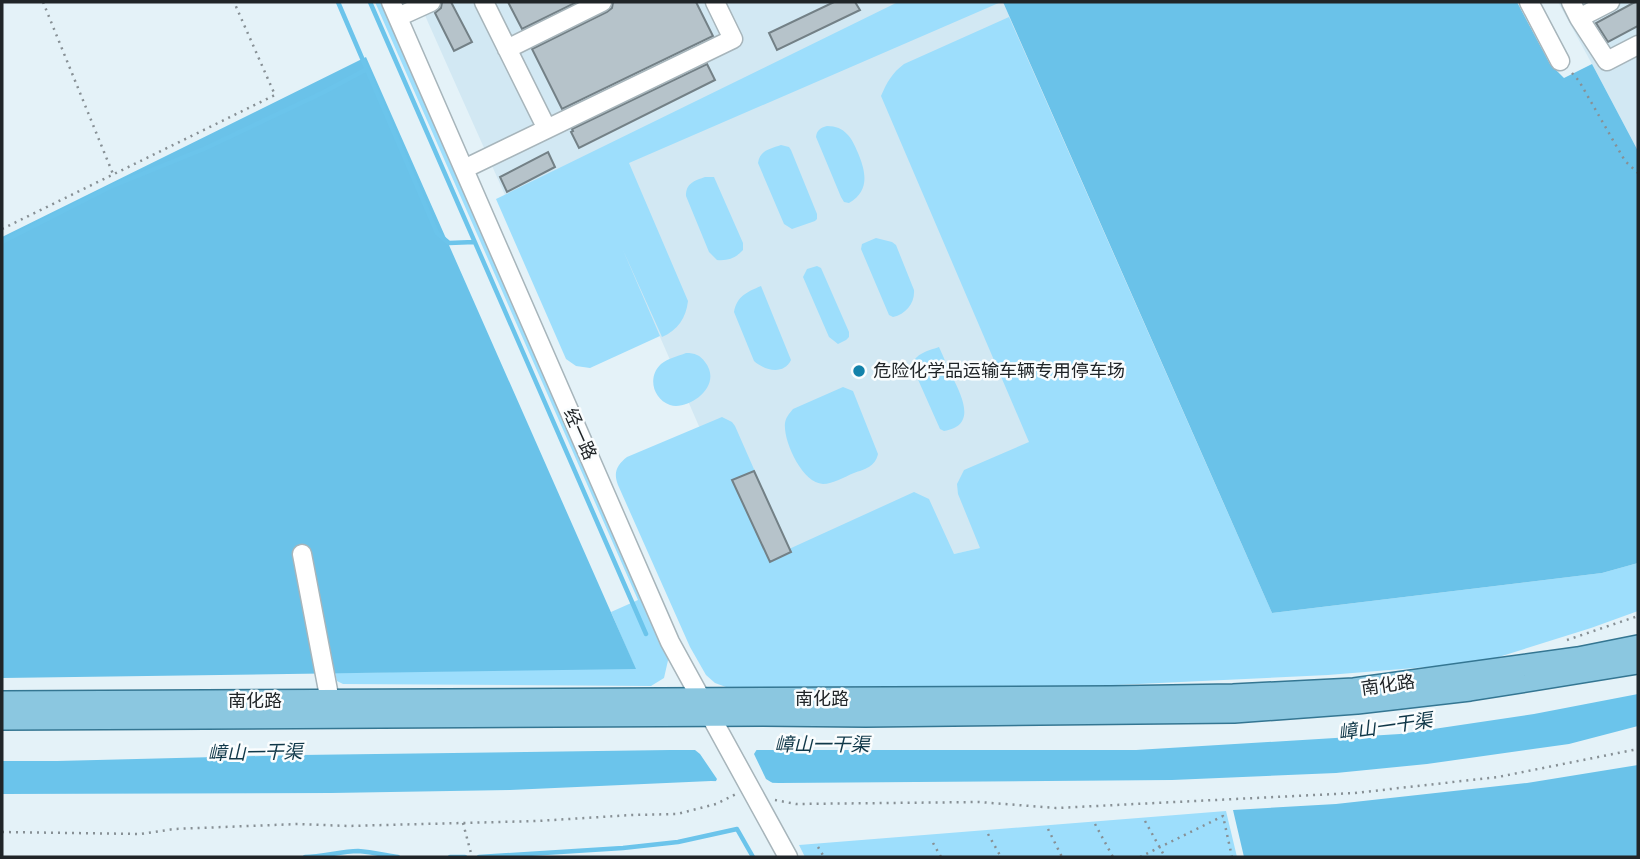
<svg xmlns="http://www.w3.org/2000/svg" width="1640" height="859" font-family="Raleway,'Noto Sans SC',sans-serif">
  <rect width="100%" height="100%" fill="#e4f2f8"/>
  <!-- built -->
  <path fill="#d2e8f3" d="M419 2H1003L1218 493 773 596 582 158 505 195Z
    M1558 2H1638V151L1592 64Z"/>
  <!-- green -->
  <path fill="#9ddefc" d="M375 2H382L659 631 669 656 664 678 651 686 343 684 337 681 335 673 635 668 611 612 638 600Z
    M898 2H1001L629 163 688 301C686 318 678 330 662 337L623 250 660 336 590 368 576 366 566 359 496 199Z
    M1009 17 1272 613 1602 573 1638 563V611L1591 628 1489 660 1476 663 1328 675 1095 686 726 687 715 683 706 675 690 647 618 485C613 472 617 465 627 457L722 417 732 422 735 426 789 549 914 492 929 499 954 554 980 548 958 494 957 484 964 470 1029 442 881 96C887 82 892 73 904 64Z
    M827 126C845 126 852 138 858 153 866 172 870 191 849 203L844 202 841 197 816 137C817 130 820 128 827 126Z
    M781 145 789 147 791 150 817 214V219L815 221 792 229 784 224 758 163C760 150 770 149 781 145Z
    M705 177H714L743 243V250C736 258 728 261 717 260L709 252 686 196C686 183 694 181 705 177Z
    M876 238 892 242 896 245 914 290C915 303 906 314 893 317L889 315 861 249 862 244Z
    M817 266 821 268 849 332V337L846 340 838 344 829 337 803 277 807 269Z
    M761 286 791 360C784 375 765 371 754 361L734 312C737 296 747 292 761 286Z
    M939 347C944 358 948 368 953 378 962 397 977 426 944 431L940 429 912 366C915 353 928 351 939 347Z
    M686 353C695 353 700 355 705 362 724 386 688 411 670 405 653 399 647 377 661 364 667 359 678 356 686 353Z
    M843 387 853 391 878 454C875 467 865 469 854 473 844 477 833 484 823 484 802 483 783 441 785 423 786 417 789 414 793 409Z
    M1226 811 1237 857H805L799 845Z"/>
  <!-- forest -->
  <path fill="#6ac2e9" d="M1003 2H1517L1550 64 1564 78 1592 64 1638 151V563L1602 573 1272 613Z
    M366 57 636 669 2 678V237Z
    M1638 765V857H1244L1233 810 1336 804 1527 783Z"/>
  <!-- water -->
  <path fill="#6bc4eb" d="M1638 694V726L1569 744 1427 764 1336 773 1172 780 779 783 711 781 510 790 331 793 2 794V761H57L300 755 670 750H1136L1400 734 1534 714Z"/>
  <!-- pier -->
  <path fill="#e4f2f8" d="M690 746H759L754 754 766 779 779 787 714 785 717 779 700 754Z"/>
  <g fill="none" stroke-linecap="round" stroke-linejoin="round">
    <!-- stream -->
    <path stroke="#6bc4eb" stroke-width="4.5" d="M338 2 437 233 449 243 474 242
      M370 2 646 634
      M2 242 110 187 206 148 322 93 367 69
      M305 857C323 857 341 851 358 851 371 852 385 855 398 857
      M450 857H465
      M479 857 623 848 678 842 737 829 753 857"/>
  </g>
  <!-- building -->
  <path fill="#b6c3ca" stroke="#738086" stroke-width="2" d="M442 2H451L472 42 454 51 435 13 441 8Z
    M508 2H577L522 29Z
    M613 2H696L713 36 562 109 532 49 607 12 612 8Z
    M834 2H855L860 10 777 50 769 33Z
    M1635 2H1638V26L1608 42 1596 23Z
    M707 64 715 80 579 148 571 132 573 131 572 129Z
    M548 152 555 167 507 192 500 177Z
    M754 471 791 552 770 562 732 480Z"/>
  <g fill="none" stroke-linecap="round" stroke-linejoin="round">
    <defs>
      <path id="minor" d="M391 2 670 642 788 857
        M484 2 547 129
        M1529 2 1560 61
        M1571 2 1579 18 1610 2
        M398 17 431 2
        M1579 18 1607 61 1638 45
        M507 49 602 2
        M464 169 733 39 715 2
        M302 554 330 701"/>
      <path id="major" d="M2 702 1111 697 1233 695 1354 689 1578 658 1638 646
        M2 719 763 715 866 716 1234 712 1357 703 1470 690 1638 663"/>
    </defs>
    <!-- minor casing -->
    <use href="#minor" stroke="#a7b5bb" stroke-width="21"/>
    <!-- major casing -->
    <use href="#major" stroke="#347692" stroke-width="24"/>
    <!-- path -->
    <path stroke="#879095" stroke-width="2.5" stroke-dasharray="2 5" stroke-linecap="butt" d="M43 2 113 174
      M1572 73 1579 81 1625 161 1638 173
      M2 229 275 95 234 2
      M1567 640 1638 616
      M775 800 796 804 979 802 1056 808 1355 793 1498 777 1638 749
      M1145 821 1165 857
      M463 823 472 857
      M1095 824 1113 857
      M1048 829 1062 857
      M2 832 141 834 174 829 298 824 348 826 537 821 632 815 677 814 716 804 736 794
      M988 834 1001 857
      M933 843 941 857
      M818 847 824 857
      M1140 857 1223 816 1232 857"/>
    <!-- minor -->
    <use href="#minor" stroke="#fff" stroke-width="18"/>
    <!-- major -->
    <use href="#major" stroke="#8bc7e0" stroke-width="21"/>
  </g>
  <!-- markers -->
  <circle fill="#1382aa" stroke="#fafdfe" stroke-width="2.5" cx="859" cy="371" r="7"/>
  <g text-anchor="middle" stroke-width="5" stroke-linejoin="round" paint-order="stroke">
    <!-- poi labels -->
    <g font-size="18" fill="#202528" stroke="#fafdfe" text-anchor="start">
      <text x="873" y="377">危险化学品运输车辆专用停车场</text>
    </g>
    <!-- street labels -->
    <g font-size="18" fill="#202528" stroke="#fafdfe">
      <text transform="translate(580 434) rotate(66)" y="6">经一路</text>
      <text transform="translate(1388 685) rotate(-8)" y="6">南化路</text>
      <text x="822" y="705">南化路</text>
      <text x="255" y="707">南化路</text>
    </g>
    <!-- water labels -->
    <g font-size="19" font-style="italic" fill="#103849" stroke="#fafdfe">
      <text transform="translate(1385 726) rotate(-8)" y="7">嶂山一干渠</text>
      <text x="822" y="751">嶂山一干渠</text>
      <text transform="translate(255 752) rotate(-1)" y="7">嶂山一干渠</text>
    </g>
  </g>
  <!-- border -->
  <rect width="1640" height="859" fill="none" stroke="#202528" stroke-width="7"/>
</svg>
